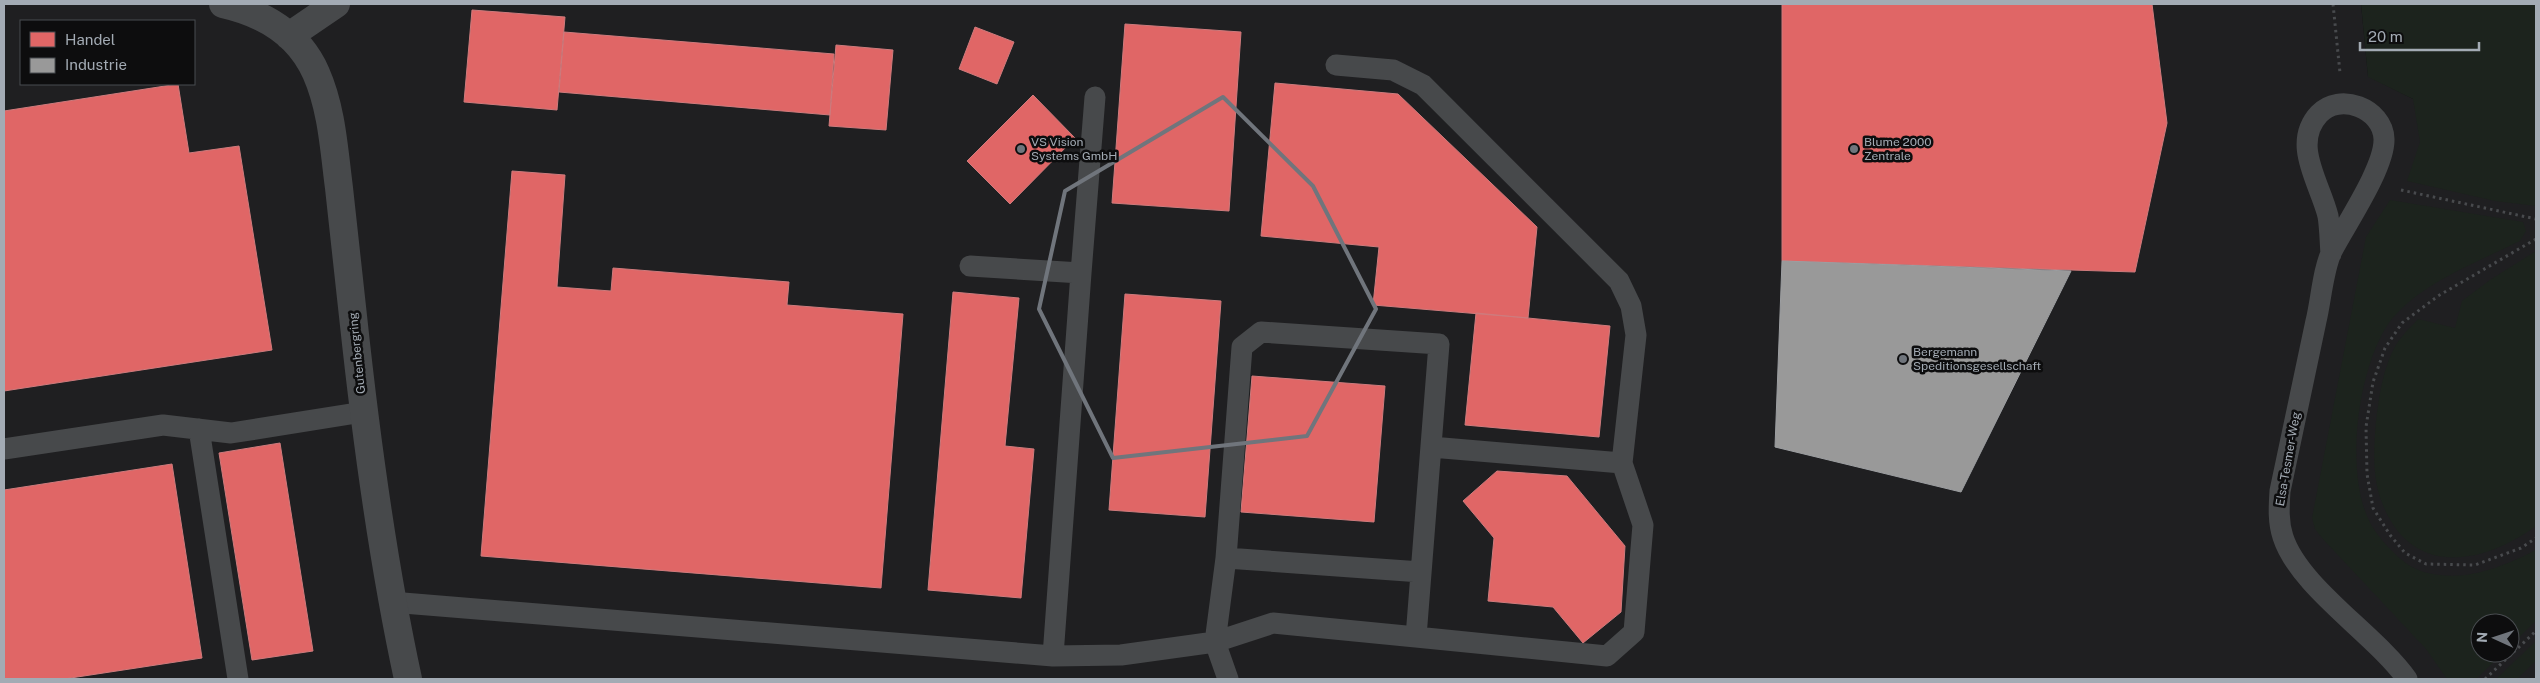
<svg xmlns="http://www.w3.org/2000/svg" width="2540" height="683" font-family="'Public Sans',sans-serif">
  <rect width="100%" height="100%" fill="#121213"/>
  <!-- built -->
  <path fill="#1f1f21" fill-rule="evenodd" d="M4 4H2361L2368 76 2413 99 2536 121V679H4ZM21 21H194V84H21ZM2480 623H2510V653H2480Z"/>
  <!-- green -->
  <path fill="#1c231d" d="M2361 4H2536V206L2495 201 2407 181 2420 142 2413 99 2368 77Z
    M2390 200 2523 222 2526 231 2520 241C2478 262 2410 287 2385 329 2358 375 2346 466 2367 516 2372 529 2383 542 2393 552 2403 562 2414 570 2428 573 2467 582 2502 567 2536 550V621L2510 646V623H2480V653H2503L2476 679H2447L2426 649 2322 538 2315 529 2312 518 2366 237Z
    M2536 251V526C2481 566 2409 578 2381 500 2372 476 2374 446 2376 421 2379 396 2383 367 2396 345 2402 335 2411 327 2418 319L2455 328 2462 301 2490 280Z
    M2536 641V661L2517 679H2496Z"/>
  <!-- shops -->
  <path fill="#e06666" stroke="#ce7b7d" d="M1782 4H2152L2167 123 2135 272 1782 261Z
    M472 10 565 17 557 110 464 102Z
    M1125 24 1241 32 1229 211 1112 203Z
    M975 27 1014 42 997 84 959 69Z
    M564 32 834 54 830 115 559 92Z
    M836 45 893 50 886 130 829 126Z
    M1275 83 1398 94 1537 227 1528 318 1373 305 1379 247 1261 236Z
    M178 84 189 153 239 146 272 350 4 391V111Z
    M1033 95 1075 138 1010 204 967 161Z
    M512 171 565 175 557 287 611 291 613 268 789 282 787 305 903 314 881 588 481 556Z
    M953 292 1019 298 1005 446 1034 449 1021 598 928 590Z
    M1125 294 1221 301 1205 517 1109 510Z
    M1476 313 1610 326 1599 437 1465 425Z
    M1252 376 1385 386 1374 522 1241 512Z
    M280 443 313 651 252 660 219 453Z
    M172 464 202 658 64 679H4V490Z
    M1497 471 1567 476 1625 546 1621 612 1583 643 1553 607 1488 601 1494 538 1463 501Z"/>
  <!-- industry -->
  <path fill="#999" stroke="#9c9ea1" d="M1782 261 2071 271 1961 492 1775 447Z"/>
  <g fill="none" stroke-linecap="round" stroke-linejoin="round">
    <!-- path -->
    <path stroke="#484a4d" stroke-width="3" stroke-dasharray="2.5 4" stroke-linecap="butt" d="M2333 4 2340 73
      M2401 190 2536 219
      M2536 239 2438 296 2402 323 2385 348 2373 382 2366 427 2367 474 2373 508 2390 535 2405 553 2426 564 2475 565 2521 548 2536 538
      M2485 679 2536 631"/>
    <!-- service -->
    <path stroke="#47494b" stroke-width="21" d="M1336 65 1393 70 1423 85 1619 281 1631 306 1636 335 1622 463 1643 525 1634 632 1607 656 1416 637
      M2331 254C2330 242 2330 228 2328 216 2320 183 2291 144 2319 114 2339 92 2383 108 2384 139 2385 167 2346 224 2332 251 2323 269 2321 301 2316 321 2304 378 2292 434 2280 491 2279 507 2278 522 2283 537 2299 587 2376 635 2407 679
      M970 266 1081 273 1053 656
      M1081 273 1095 97
      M199 429 238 679
      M1431 447 1622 463
      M4 449 163 425 231 433 363 412
      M391 602 1053 656 1121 655 1215 642 1273 623 1416 637 1439 344 1261 332 1242 347 1226 558
      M1228 679 1215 642 1226 558 1421 572"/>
    <!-- minor -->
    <path stroke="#47494b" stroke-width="28" d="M223 4C263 13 299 34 316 73 332 109 334 150 339 188 344 231 348 274 353 316 366 438 382 559 408 679
      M289 36 336 4"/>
  </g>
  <!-- marked area -->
  <path fill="none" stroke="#70757c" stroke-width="4" stroke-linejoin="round" d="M1223 97 1313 186 1376 309 1307 436 1113 458 1039 309 1065 191Z"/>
  <!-- markers -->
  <g fill="#70757c" stroke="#0d0d0e" stroke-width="2">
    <circle cx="1021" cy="149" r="5"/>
    <circle cx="1854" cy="149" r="5"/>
    <circle cx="1903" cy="359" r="5"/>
  </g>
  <g text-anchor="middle" stroke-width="5" stroke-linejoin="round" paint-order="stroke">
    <!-- poi labels -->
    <g font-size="12" fill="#a3abb4" stroke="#0d0d0e" text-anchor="start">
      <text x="1031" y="146">VS Vision<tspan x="1031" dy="14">Systems GmbH</tspan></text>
      <text x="1864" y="146">Blume 2000<tspan x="1864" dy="14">Zentrale</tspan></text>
      <text x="1913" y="356">Bergemann<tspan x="1913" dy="14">Speditionsgesellschaft</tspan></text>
    </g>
    <!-- street labels -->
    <g font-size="12" fill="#a3abb4" stroke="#0d0d0e">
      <text transform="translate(357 353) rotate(-96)" y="4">Gutenbergring</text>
      <text transform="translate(2288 459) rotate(-80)" y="4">Elsa-Tesmer-Weg</text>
    </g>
  </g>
  <!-- border -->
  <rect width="2540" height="683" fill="none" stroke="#a3abb4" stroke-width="10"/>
  <!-- legend -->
  <rect x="20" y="20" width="175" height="65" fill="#0d0d0e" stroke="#494c50"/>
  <rect x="30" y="32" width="25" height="15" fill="#e06666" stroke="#494c50"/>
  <text x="65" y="45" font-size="15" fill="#a3abb4">Handel</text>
  <rect x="30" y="58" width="25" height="15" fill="#999999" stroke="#494c50"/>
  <text x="65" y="70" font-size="15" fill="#a3abb4">Industrie</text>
  <!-- north arrow -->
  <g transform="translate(2495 638) rotate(273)"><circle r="24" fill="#0d0d0e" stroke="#494c50"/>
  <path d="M0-4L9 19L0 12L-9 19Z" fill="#70757c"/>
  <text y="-8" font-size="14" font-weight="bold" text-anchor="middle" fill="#a3abb4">N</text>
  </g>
  <!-- scale -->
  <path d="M2360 42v8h119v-8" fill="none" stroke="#a3abb4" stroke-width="2.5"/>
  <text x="2368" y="42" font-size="15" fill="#a3abb4" stroke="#0d0d0e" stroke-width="4" paint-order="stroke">20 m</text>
</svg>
